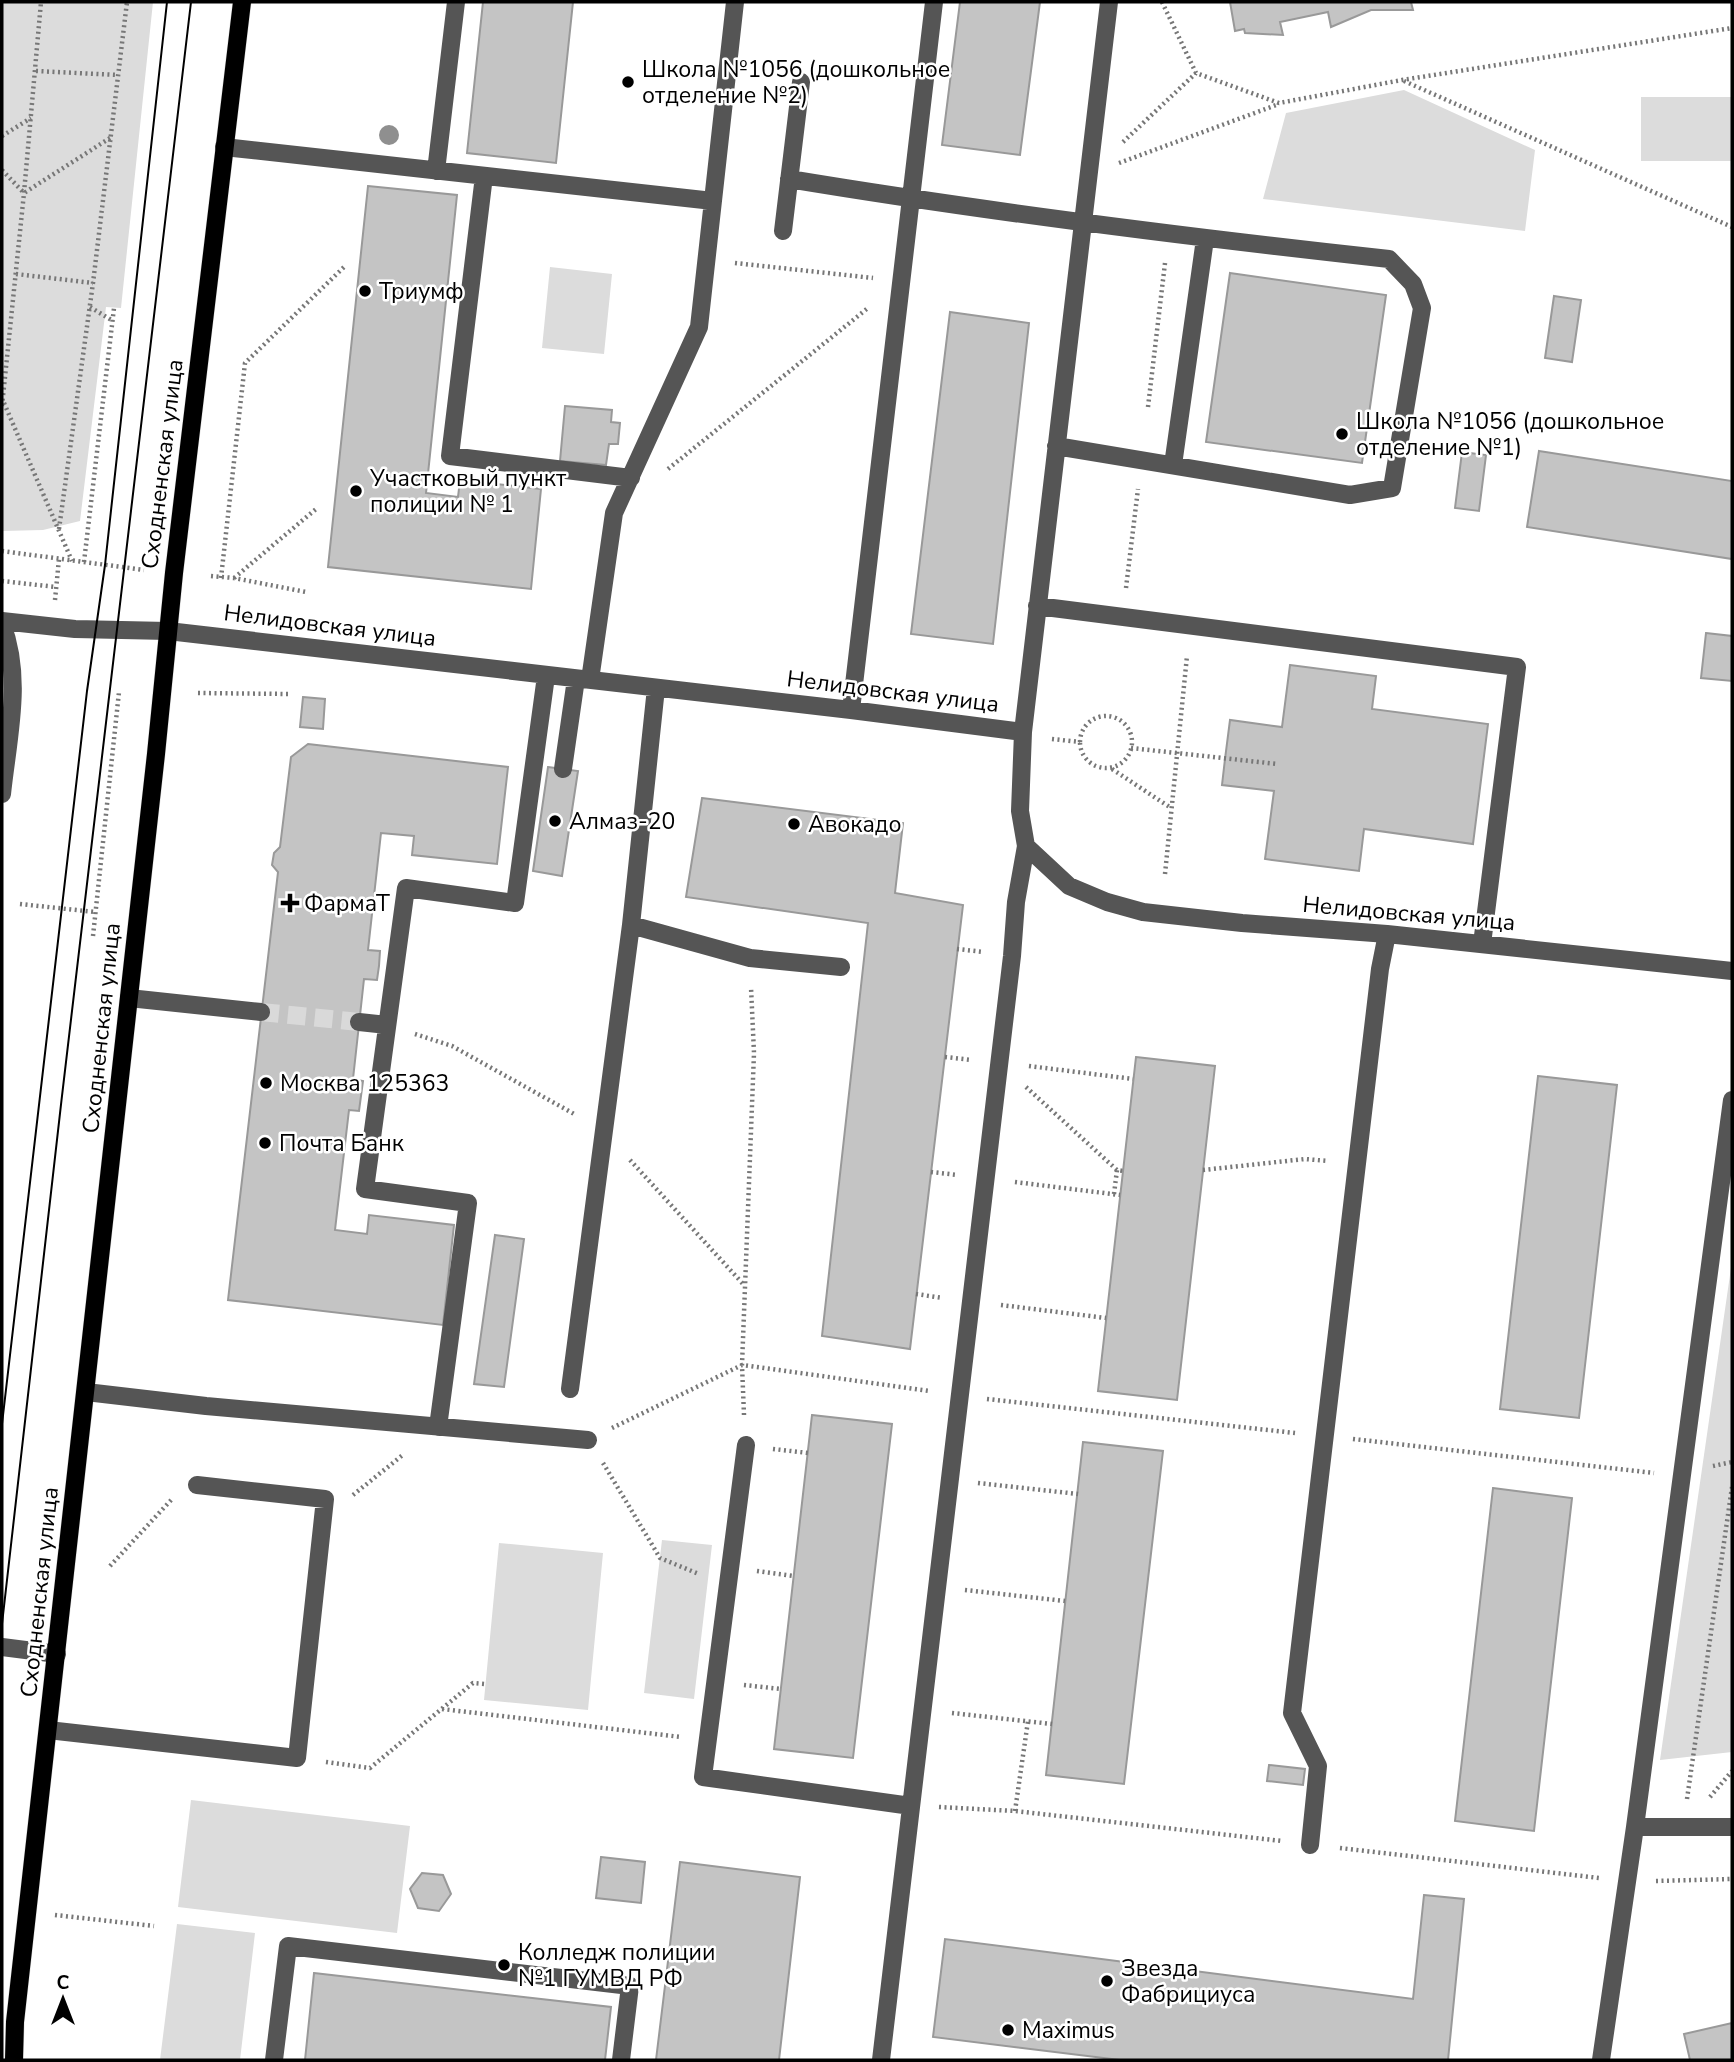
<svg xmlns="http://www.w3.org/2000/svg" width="1734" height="2062" font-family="'Nunito Sans',sans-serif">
  <rect width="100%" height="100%" fill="#fff"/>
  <!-- green -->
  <path fill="#dcdcdc" d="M2 2H153L121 308 106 307 80 521 43 530 2 531Z
    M1404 90 1535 150 1525 231 1263 199 1286 113Z
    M1641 97H1732V161H1641Z
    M550 267 612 274 604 354 542 348Z
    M1732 1261V1752L1660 1760Z
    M662 1540 712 1545 694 1699 644 1693Z
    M499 1543 603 1553 588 1710 484 1700Z
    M191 1800 410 1826 397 1933 178 1907Z
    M177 1924 255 1933 240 2060H160Z"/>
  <!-- building -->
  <path fill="#c4c4c4" stroke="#999" stroke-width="2" d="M483 2H573L556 163 467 153Z
    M960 2H1040L1020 155 942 145Z
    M1230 2H1411L1413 10H1371L1331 27 1328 12 1280 22 1283 35 1245 33 1244 29 1235 31Z
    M368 186 457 195 426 493 458 497 460 480 541 489 531 589 328 567Z
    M1230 273 1386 295 1362 463 1206 442Z
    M1554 296 1581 300 1572 362 1545 358Z
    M950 312 1029 323 993 644 911 634Z
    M565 406 612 410 611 422 620 423 618 444H609L606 465 560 461Z
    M1539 451 1732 481V559L1527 527Z
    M1462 452 1486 455 1479 511 1455 508Z
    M1706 633 1732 636V681L1701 678Z
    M1290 665 1376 676 1372 709 1488 724 1473 844 1364 829 1359 871 1265 859 1274 791 1222 785 1225 759 1230 720 1282 727Z
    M303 697 325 699 323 729 300 727Z
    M308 744 508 767 497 864 412 855 414 836 381 833 368 950 380 951 379 966 377 980 364 979 353 1079 363 1081 359 1111 349 1110 335 1230 367 1234 369 1215 454 1225 443 1325 228 1300 278 872 272 865 274 853 280 847 291 757Z
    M548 767 578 771 562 876 533 871Z
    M702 798 903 823 895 893 963 905 910 1349 822 1336 868 923 686 897Z
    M1136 1057 1215 1066 1177 1400 1098 1391Z
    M1538 1076 1617 1085 1579 1418 1500 1409Z
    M495 1235 524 1239 504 1387 474 1384Z
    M812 1415 892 1424 853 1758 774 1749Z
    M1083 1442 1163 1451 1124 1784 1046 1775Z
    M1493 1488 1572 1498 1534 1831 1455 1821Z
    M1269 1765 1305 1769 1303 1785 1267 1781Z
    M601 1857 645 1862 641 1903 596 1898Z
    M680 1862 800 1877 779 2060H656Z
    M422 1873 443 1875 451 1894 439 1911 418 1908 410 1889Z
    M1424 1895 1464 1899 1448 2060H1120L933 2037 945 1939 1413 1999Z
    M314 1973 611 2007 605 2060H305Z
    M1732 2023V2060H1690L1684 2034Z"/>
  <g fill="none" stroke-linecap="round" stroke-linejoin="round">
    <!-- minor-tunnel -->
    <path stroke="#d9d9d9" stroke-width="18" stroke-dasharray="18 9" stroke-linecap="butt" d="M261 1012 359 1022"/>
    <defs>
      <path id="major" d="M14 2060 15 2022 156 754 174 573 242 2"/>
    </defs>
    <!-- major casing -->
    <use href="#major" stroke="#dbdbdb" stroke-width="19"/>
    <!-- path -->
    <path stroke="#777" stroke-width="4.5" stroke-dasharray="2 3.5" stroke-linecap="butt" d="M1162 2 1196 73 1279 103 1402 80 1732 28
      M36 71 118 75
      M1404 81 1732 227
      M2 136 31 118
      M1123 142 1196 73
      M1119 163 1279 104
      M2 170 24 193 110 138
      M735 263 873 278
      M16 274 93 283
      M90 307 113 321
      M4 403 72 561
      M2 406 24 193 41 2
      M1148 407 1165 263
      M668 469 868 308
      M59 529 93 283 127 2
      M2 551 144 570
      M84 562 114 308
      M211 576 234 578 306 592
      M221 578 245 363 344 267
      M234 578 316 509
      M2 581 56 587
      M1126 588 1138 489
      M55 600 59 559
      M198 693 289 694
      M1080 742a26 26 0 1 1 52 0a26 26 0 1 1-52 0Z
      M1052 739 1080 742
      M1131 748 1277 764
      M1112 769 1171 808
      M1165 874 1187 656
      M20 904 95 912
      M93 936 119 692
      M957 949 984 952
      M415 1034 452 1046 576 1115
      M945 1057 972 1060
      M1029 1066 1133 1079
      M1026 1087 1117 1170 1123 1171
      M630 1160 744 1285
      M1203 1170 1305 1159 1328 1161
      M931 1172 958 1175
      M1015 1182 1120 1195
      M1114 1194 1117 1170
      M916 1294 943 1298
      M1001 1305 1106 1318
      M987 1399 1295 1433
      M744 1415 742 1365 754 1053 751 987
      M612 1428 742 1365 930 1391
      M1353 1439 1654 1473
      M773 1449 808 1453
      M603 1463 660 1558 699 1574
      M1713 1466 1732 1462
      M978 1483 1078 1494
      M353 1495 404 1454
      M110 1566 172 1499
      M757 1571 794 1576
      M965 1590 1065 1601
      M744 1685 781 1689
      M442 1709 681 1737
      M952 1713 1052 1724
      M326 1762 370 1768 473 1683 485 1684
      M1710 1797 1732 1771
      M1687 1799 1732 1487
      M939 1807 1015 1811 1282 1841
      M1015 1811 1028 1721
      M1340 1848 1599 1878
      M1656 1881 1732 1879
      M55 1915 154 1926"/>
    <!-- minor -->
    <path stroke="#555" stroke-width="18" d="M224 147 713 201
      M436 171 456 2
      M484 176 450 456 631 478
      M789 179C988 212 1188 237 1389 259L1413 284 1422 308 1392 488 1350 495 1056 446
      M783 231 801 82
      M1173 465 1205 239
      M1037 606 1517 667 1482 944
      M2 621 75 629 168 631 851 710 1023 732 1020 811 1026 846 1069 886 1107 902 1143 912 1242 923 1387 934 1732 971
      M2 624C23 679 8 737 2 794
      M590 680 614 513 699 327 735 2
      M851 710 934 2
      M1023 732 1109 2
      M563 769 576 679
      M631 925 750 958 841 967
      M129 998 261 1012
      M359 1022 387 1025
      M570 1389 631 925 656 688
      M86 1392 206 1406 588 1440
      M438 1427 468 1203 365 1189 406 888 515 903 546 676
      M746 1445 703 1777 911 1806
      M2 1647 57 1654
      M48 1730 297 1758 325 1499 197 1485
      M1635 1827H1732
      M1310 1845 1318 1766 1292 1713 1380 969 1387 934
      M274 2060 288 1946 630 1986 621 2060
      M881 2060 1012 956 1016 902 1026 846
      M1601 2060 1635 1827 1732 1100"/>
    <!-- major -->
    <use href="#major" stroke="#000" stroke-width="18"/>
    <!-- tram -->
    <path stroke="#000" stroke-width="2" d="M2 1424 87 691 105 565 167 2
      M2 1624C62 1083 127 543 191 2"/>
  </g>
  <!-- trees -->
  <circle fill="#8f8f8f" cx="389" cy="135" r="10"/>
  <!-- markers -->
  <g fill="#000" stroke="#fff" stroke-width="2.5">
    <circle cx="628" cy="82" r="7"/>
    <circle cx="365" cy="291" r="7"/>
    <circle cx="1342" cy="434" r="7"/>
    <circle cx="356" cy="491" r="7"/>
    <circle cx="555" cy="821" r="7"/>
    <circle cx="794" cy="824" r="7"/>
    <path d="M286.5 892.5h7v7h7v7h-7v7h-7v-7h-7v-7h7z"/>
    <circle cx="266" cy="1083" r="7"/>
    <circle cx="265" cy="1143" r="7"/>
    <circle cx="504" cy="1965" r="7"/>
    <circle cx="1107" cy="1981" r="7"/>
    <circle cx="1008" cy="2030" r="7"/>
  </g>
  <g text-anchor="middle" stroke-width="5" stroke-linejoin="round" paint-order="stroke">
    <!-- poi labels -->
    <g font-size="23" fill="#000" stroke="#fff" text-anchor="start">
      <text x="642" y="77">Школа №1056 (дошкольное<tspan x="642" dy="26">отделение №2)</tspan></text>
      <text x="379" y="299">Триумф</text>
      <text x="1356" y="429">Школа №1056 (дошкольное<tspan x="1356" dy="26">отделение №1)</tspan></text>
      <text x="370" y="486">Участковый пункт<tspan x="370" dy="26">полиции № 1</tspan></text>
      <text x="569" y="829">Алмаз-20</text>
      <text x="808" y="832">Авокадо</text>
      <text x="304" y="911">ФармаТ</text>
      <text x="280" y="1091">Москва 125363</text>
      <text x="279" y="1151">Почта Банк</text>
      <text x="518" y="1960">Колледж полиции<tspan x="518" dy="26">№1 ГУМВД РФ</tspan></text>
      <text x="1121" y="1976">Звезда<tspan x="1121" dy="26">Фабрициуса</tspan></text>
      <text x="1022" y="2038">Maximus</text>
    </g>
    <!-- street labels -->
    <g font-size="23" fill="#000" stroke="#fff">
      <text transform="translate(162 464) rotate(-83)" y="8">Сходненская улица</text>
      <text transform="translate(330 625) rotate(7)" y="8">Нелидовская улица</text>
      <text transform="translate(893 691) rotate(7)" y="8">Нелидовская улица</text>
      <text transform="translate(1409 913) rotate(5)" y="8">Нелидовская улица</text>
      <text transform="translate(101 1028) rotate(-84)" y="8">Сходненская улица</text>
      <text transform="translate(39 1592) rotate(-84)" y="8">Сходненская улица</text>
    </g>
  </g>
  <!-- border -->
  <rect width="1734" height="2062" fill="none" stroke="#000000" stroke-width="7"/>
  <!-- north arrow -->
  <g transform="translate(63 1999)" stroke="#ffffff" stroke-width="5" paint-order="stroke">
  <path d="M0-5L12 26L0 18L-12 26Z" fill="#000000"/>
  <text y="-10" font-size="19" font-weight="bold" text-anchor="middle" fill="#000000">С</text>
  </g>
</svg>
